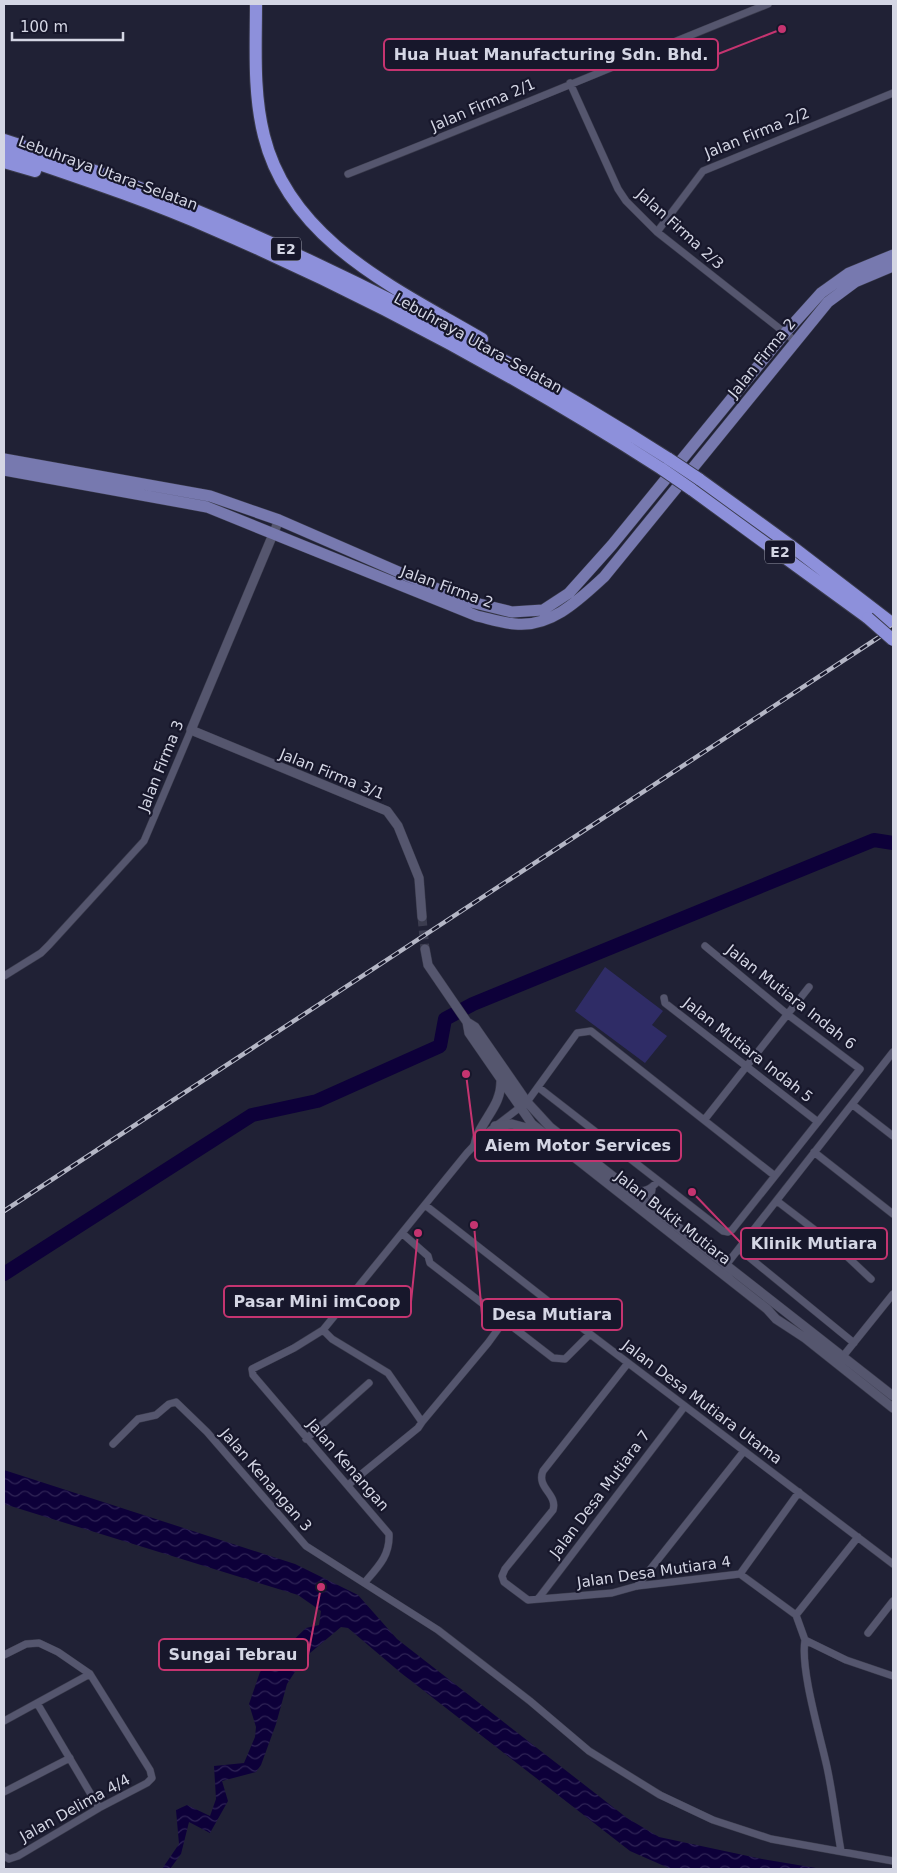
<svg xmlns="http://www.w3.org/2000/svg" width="897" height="1873" font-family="'DejaVu Sans',sans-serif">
  <defs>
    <pattern id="water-waves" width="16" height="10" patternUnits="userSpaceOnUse" patternTransform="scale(1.25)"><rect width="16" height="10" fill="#0d0039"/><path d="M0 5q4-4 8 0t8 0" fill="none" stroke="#2f2456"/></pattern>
  </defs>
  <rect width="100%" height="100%" fill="#202135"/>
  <!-- green -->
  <path fill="#2f2c66" d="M605 967 663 1011 652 1025 667 1036 645 1063 575 1011Z"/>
  <!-- water -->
  <path fill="url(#water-waves)" d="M4 1470 295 1564 358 1595 397 1639 627 1818 659 1837 762 1859 822 1869H671L630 1851 401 1673 348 1628 341 1627 304 1658 287 1684 276 1724 261 1765 256 1772 222 1781 228 1801 210 1833 189 1822 181 1854 170 1869H162L179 1844 176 1810 187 1805 210 1816 216 1799 214 1766 244 1763 255 1737 256 1727 249 1704 260 1672 306 1628 319 1625 321 1611 298 1595 4 1504Z"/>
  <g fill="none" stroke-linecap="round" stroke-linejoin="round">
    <!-- river -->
    <path stroke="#0d0039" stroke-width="14" d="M4 1274 252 1115 317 1101 440 1046 445 1019 473 1004 874 840 893 843"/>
    <!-- tertiary-tunnel -->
    <path stroke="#3b3c4f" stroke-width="9" stroke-dasharray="9 4.5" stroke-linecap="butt" d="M422 917 425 949"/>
    <defs>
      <path id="minor" d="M570 83 618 189 626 201 657 232 794 340
        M348 174C489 119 628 60 768 4
        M657 232 703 171 893 93
        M4 976 41 953 49 945 144 841 191 730
        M664 998 665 1003 818 1122
        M538 1087 723 1231 728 1232 732 1230 860 1069 787 1014 705 946
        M853 1105 893 1136
        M705 1119 809 987
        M814 1152 893 1214
        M632 1189C644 1193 650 1190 658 1181
        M652 1189 651 1195 656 1210
        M777 1201 837 1247 871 1279
        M425 1205 590 1334 893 1564
        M403 1234 428 1256 430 1263 553 1358 565 1359 590 1334
        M739 1249 854 1343
        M731 1280 728 1275 726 1265 893 1052
        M323 1330 332 1339 388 1373 422 1422 488 1343 504 1321
        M840 1360 893 1294
        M628 1363 543 1471C536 1488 558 1494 553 1510L505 1569 502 1576 504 1582 528 1600 612 1593 637 1586 740 1574 796 1615 858 1537
        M306 1439 369 1383
        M113 1444 138 1419 156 1415 169 1404 176 1402 207 1432 306 1546 438 1630 530 1701 589 1751 660 1795 713 1820 771 1839 893 1861
        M348 1485 418 1428 422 1422
        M740 1574 799 1492
        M365 1582C379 1566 390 1555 389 1534L253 1375 252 1369 294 1348 323 1330 467 1153 484 1135 527 1102 577 1033 591 1031 775 1176
        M637 1586 744 1451
        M538 1599 685 1406
        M796 1615 805 1640
        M868 1633 893 1601
        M4 1655 26 1644 39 1643 58 1652 90 1674 150 1770 152 1778 147 1783 99 1808 18 1856 9 1859 4 1856
        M37 1703 99 1808
        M4 1721 90 1674
        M4 1792 70 1758
        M841 1851C836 1823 833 1795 827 1767 820 1735 800 1669 805 1640L846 1660 893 1676"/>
      <path id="tertiary" d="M279 520 191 730 387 811 398 826 419 878 422 917
        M425 949 428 965 467 1022 475 1027 527 1102 550 1127 893 1396
        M467 1022 469 1033 532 1124 767 1309 776 1319 805 1338 893 1408
        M495 1126 512 1124 538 1131
        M475 1145C480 1119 502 1108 501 1079"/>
      <path id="primary" d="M4 459 210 496 279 520 463 600 512 612 543 610 569 593 612 545 785 333 821 293 849 273 893 255
        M4 470 207 507 477 616C490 619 502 623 515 624 551 628 580 599 604 577L828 302 855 282 893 266"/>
      <path id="motorway" d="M256 4C256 47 253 93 264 136 290 241 397 289 482 339
        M4 140C239 215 461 327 669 459
        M4 152C74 176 145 199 213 229 369 296 520 378 662 469
        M4 162 35 171
        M699 479 790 545 893 624
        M691 489 868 618"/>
    </defs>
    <!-- minor casing -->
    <use href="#minor" stroke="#3a3b4c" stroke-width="8"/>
    <!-- tertiary casing -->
    <use href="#tertiary" stroke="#3a3b4c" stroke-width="10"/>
    <!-- primary casing -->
    <use href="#primary" stroke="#3a3b4c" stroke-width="12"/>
    <!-- motorway casing -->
    <use href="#motorway" stroke="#3a3b4c" stroke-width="14"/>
    <!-- minor -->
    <use href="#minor" stroke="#55566e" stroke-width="7"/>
    <!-- tertiary -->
    <use href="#tertiary" stroke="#55566e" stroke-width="9"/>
    <!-- primary -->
    <use href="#primary" stroke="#7779af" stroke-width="11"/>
    <!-- motorway -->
    <use href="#motorway" stroke="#8d90db" stroke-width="12"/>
    <defs>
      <path id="rail" d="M4 1211 893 628"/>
    </defs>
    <!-- rail casing -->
    <use href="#rail" stroke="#b4b6c5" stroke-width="4.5"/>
    <!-- rail -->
    <use href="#rail" stroke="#17172b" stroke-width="2.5" stroke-dasharray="8" stroke-linecap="butt"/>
    <defs>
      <path id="motorway-bridge" d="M669 459 699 479
        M662 469 691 489
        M868 618 893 640"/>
    </defs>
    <!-- motorway-bridge casing -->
    <use href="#motorway-bridge" stroke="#3a3b4c" stroke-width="14" stroke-linecap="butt"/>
    <!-- motorway-bridge -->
    <use href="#motorway-bridge" stroke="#8d90db" stroke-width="12"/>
  </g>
  <g text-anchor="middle" stroke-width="4.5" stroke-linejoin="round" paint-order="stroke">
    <!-- shield labels -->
    <g fill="#17172b" stroke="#9b9dac" stroke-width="1">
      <rect x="271" y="237.5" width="30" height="23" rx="4"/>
      <rect x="765" y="540.5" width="30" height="23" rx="4"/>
    </g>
    <g font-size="14" font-weight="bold" fill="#d4d6e4">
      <text x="286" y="254">E2</text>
      <text x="780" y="557">E2</text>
    </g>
    <!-- street labels -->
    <g font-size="15" fill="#d4d6e4" stroke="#17172b">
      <text transform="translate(483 105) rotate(-23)" y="5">Jalan Firma 2/1</text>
      <text transform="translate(757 133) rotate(-22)" y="5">Jalan Firma 2/2</text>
      <text transform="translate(108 173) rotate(20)" y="5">Lebuhraya Utara–Selatan</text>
      <text transform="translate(680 229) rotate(42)" y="5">Jalan Firma 2/3</text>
      <text transform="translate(478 343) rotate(29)" y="5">Lebuhraya Utara–Selatan</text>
      <text transform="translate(762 358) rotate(-51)" y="5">Jalan Firma 2</text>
      <text transform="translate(447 587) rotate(20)" y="5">Jalan Firma 2</text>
      <text transform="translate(161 766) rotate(-68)" y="5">Jalan Firma 3</text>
      <text transform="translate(332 774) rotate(22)" y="5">Jalan Firma 3/1</text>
      <text transform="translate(791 997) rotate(38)" y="5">Jalan Mutiara Indah 6</text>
      <text transform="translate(748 1050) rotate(38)" y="5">Jalan Mutiara Indah 5</text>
      <text transform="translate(673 1218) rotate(38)" y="5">Jalan Bukit Mutiara</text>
      <text transform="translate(702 1402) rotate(37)" y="5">Jalan Desa Mutiara Utama</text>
      <text transform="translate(348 1465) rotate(49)" y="5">Jalan Kenangan</text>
      <text transform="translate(266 1480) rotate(49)" y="5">Jalan Kenangan 3</text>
      <text transform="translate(600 1494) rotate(-53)" y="5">Jalan Desa Mutiara 7</text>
      <text transform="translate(654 1572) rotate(-8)" y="5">Jalan Desa Mutiara 4</text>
      <text transform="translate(75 1808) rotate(-29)" y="5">Jalan Delima 4/4</text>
    </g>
  </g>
  <!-- callouts -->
  <path fill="none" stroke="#c53470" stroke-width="2" d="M782 29L718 54M466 1074L475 1145M692 1192L741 1243M418 1233L411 1302M474 1225L482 1315M321 1587L308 1655"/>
  <g fill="#c53470" stroke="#17172b" stroke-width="2">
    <circle cx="782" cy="29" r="5"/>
    <circle cx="466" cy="1074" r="5"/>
    <circle cx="692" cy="1192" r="5"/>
    <circle cx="418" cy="1233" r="5"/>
    <circle cx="474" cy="1225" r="5"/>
    <circle cx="321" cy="1587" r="5"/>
  </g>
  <g fill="#17172b" stroke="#c53470" stroke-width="2">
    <rect x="384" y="39" width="334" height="31" rx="5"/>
    <rect x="475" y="1130" width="206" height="31" rx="5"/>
    <rect x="741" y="1228" width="146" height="31" rx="5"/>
    <rect x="224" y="1286" width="187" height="31" rx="5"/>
    <rect x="482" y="1299" width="140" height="31" rx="5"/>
    <rect x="159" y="1639" width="149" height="31" rx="5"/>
  </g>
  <g font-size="16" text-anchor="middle" font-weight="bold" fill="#d4d6e4">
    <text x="551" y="60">Hua Huat Manufacturing Sdn. Bhd.</text>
    <text x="578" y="1151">Aiem Motor Services</text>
    <text x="814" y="1249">Klinik Mutiara</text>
    <text x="317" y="1307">Pasar Mini imCoop</text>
    <text x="552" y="1320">Desa Mutiara</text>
    <text x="233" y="1660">Sungai Tebrau</text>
  </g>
  <!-- border -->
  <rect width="897" height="1873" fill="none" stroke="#d4d6e4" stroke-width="10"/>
  <!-- scale -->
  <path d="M12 32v8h111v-8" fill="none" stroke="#d4d6e4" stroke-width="2.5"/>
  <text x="20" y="32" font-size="15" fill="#d4d6e4" stroke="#17172b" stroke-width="4" paint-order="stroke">100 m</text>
</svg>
